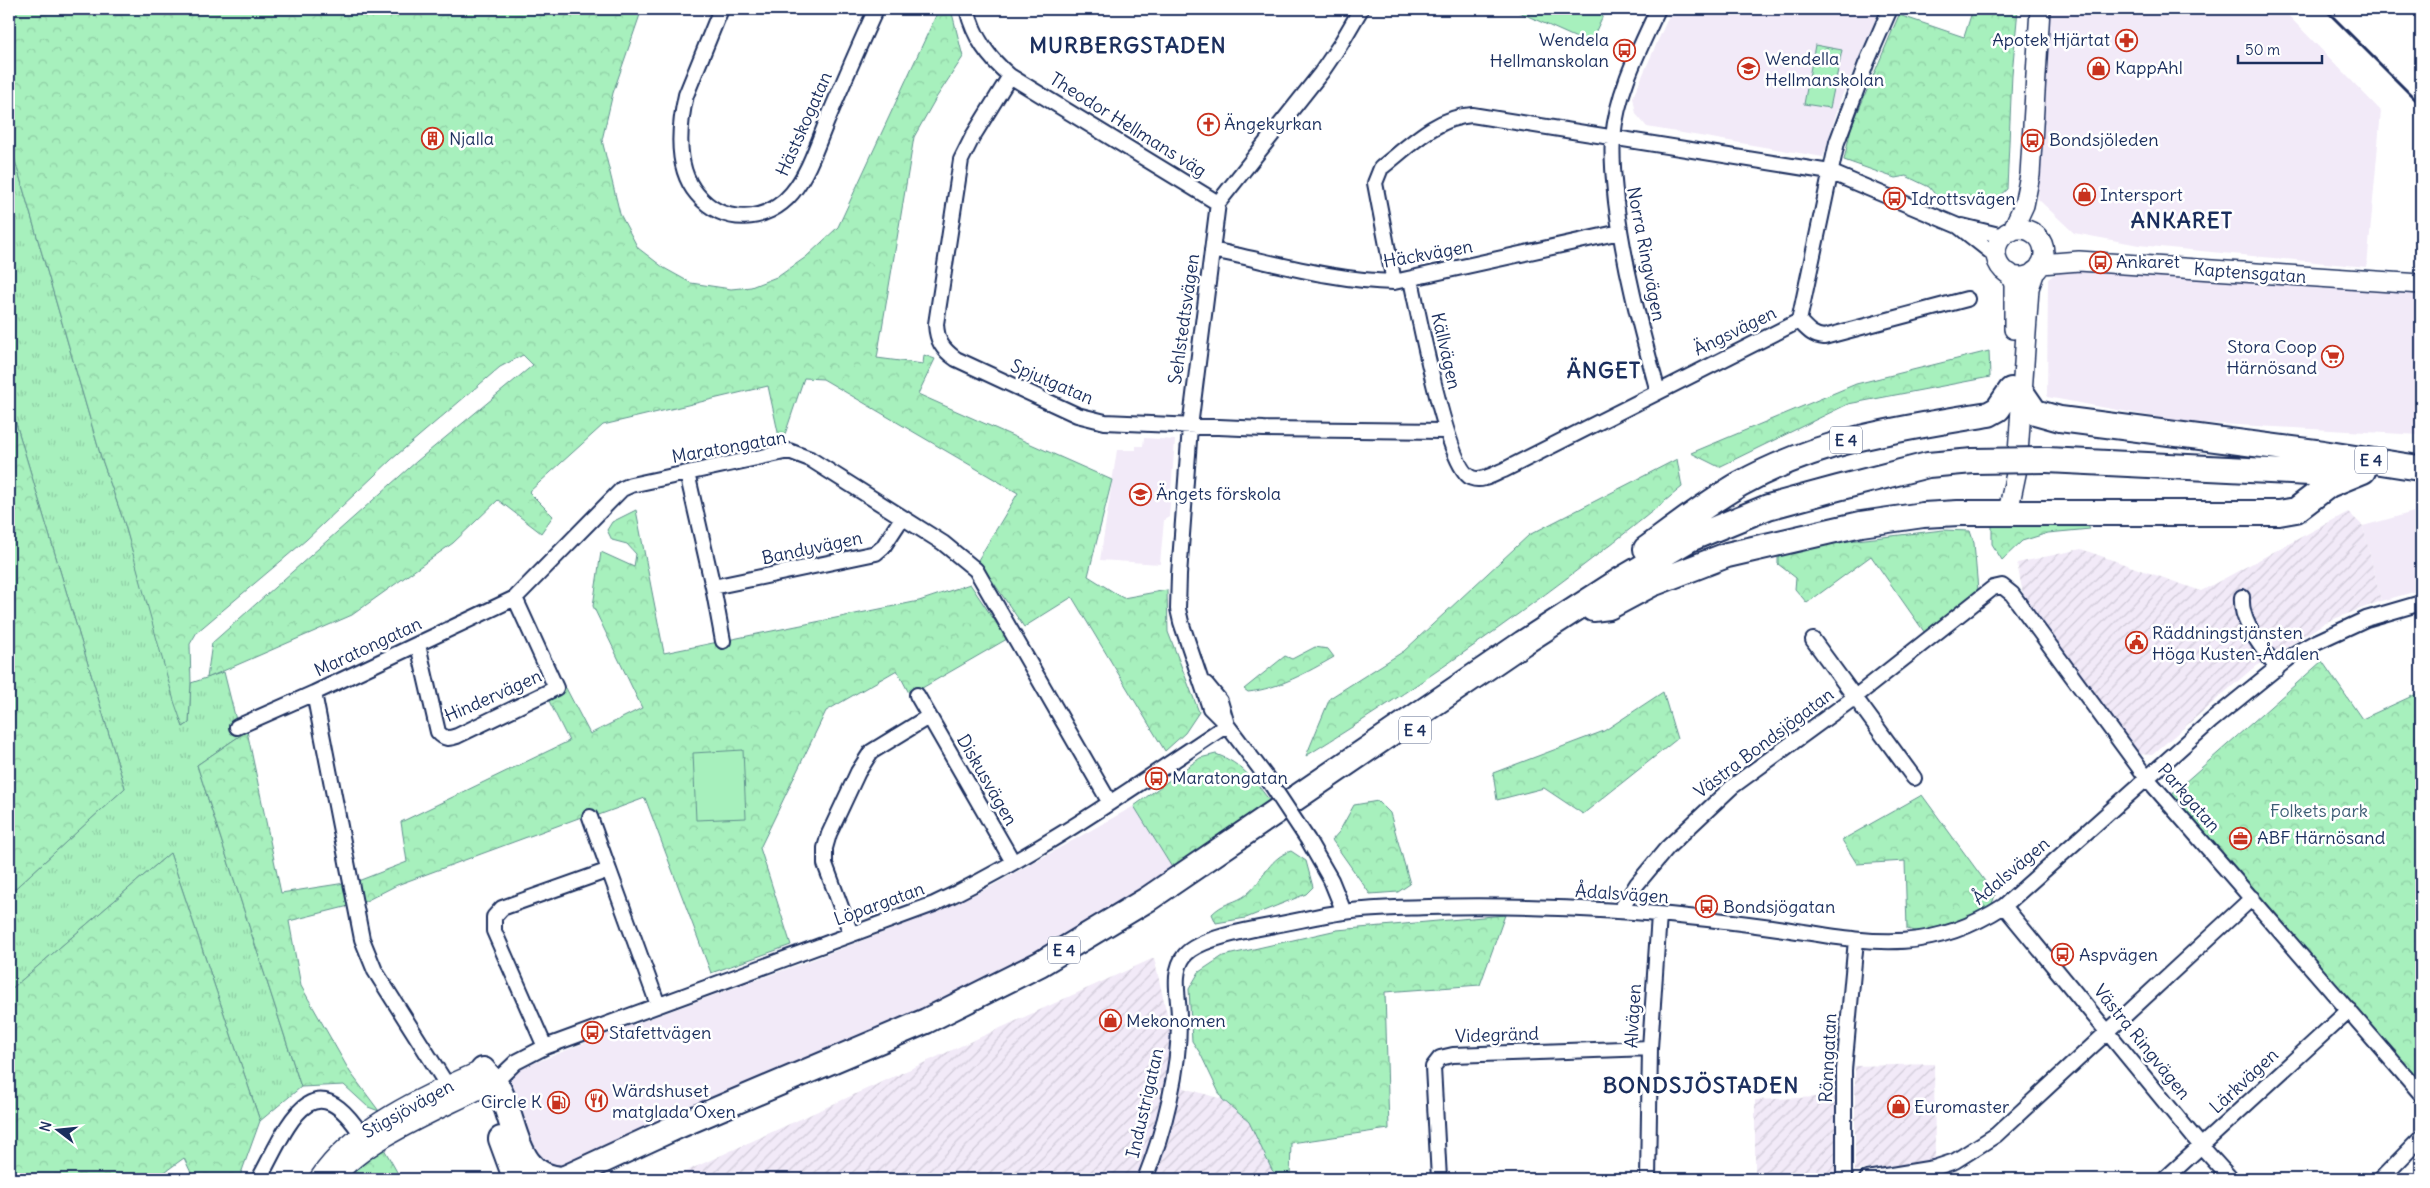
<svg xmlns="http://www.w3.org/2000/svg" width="2430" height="1188" font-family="Delius,sans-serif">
  <defs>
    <pattern id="industrial-furrows" width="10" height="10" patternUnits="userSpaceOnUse" patternTransform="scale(1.25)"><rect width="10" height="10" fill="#f2eaf8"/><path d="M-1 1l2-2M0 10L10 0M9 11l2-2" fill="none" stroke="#cfc9d7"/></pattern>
    <pattern id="grass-tufts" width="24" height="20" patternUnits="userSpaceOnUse" patternTransform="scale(1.25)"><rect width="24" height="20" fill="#a7f0bd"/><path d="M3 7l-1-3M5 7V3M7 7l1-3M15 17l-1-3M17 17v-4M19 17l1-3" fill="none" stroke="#8fcea5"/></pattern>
    <pattern id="forest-crowns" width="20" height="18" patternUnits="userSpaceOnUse" patternTransform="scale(1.25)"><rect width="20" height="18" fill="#a7f0bd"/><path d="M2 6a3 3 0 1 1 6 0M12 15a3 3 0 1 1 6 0" fill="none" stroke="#8fcea5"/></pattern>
  </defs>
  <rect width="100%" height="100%" fill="#fff"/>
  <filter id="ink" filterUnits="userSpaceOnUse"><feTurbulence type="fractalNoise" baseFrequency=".02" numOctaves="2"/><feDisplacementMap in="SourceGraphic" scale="10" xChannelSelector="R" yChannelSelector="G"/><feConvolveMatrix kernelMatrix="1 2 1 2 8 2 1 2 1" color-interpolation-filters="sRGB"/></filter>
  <g filter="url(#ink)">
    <!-- built -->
    <path fill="#f2eaf8" d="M1672 9H1880L1841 98 1823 157 1647 127 1636 114 1633 97Z
      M2050 9H2282L2381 111 2367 267 2139 245 2074 233 2038 199Z
      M2064 268 2421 294V435L2183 422 2047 397 2048 279Z
      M1144 438 1175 440 1169 517 1164 520 1160 564 1100 560 1117 450H1136V446H1143Z
      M2421 510V590L2381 601 2363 526Z
      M1134 806 1173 869 1054 944 956 995 558 1168 534 1160 507 1084 517 1070 610 1033 809 961 932 914 992 886Z"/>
    <!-- industrial -->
    <path fill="url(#industrial-furrows)" d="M2348 512 2363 526 2381 601 2326 622 2252 669 2152 755 2137 754 2023 594 2017 563 2081 549 2201 591Z
      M1154 958 1184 1088 1222 1099 1249 1122 1272 1170 1280 1179H669Z
      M1934 1064 1935 1160 1855 1171V1066Z
      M1837 1096 1840 1175 1755 1179V1100Z"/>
    <!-- grass -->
    <path fill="url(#grass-tufts)" stroke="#61908e" d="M9 140 101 457 125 525 183 727 189 723 191 683 224 672 236 720 247 731 197 765 301 1087 260 1121 170 853 9 991V894L125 788 9 400Z"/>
    <!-- forest -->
    <path fill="url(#forest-crowns)" stroke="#61908e" d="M9 9H642L613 93 602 140 620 214 638 248 664 268 691 283 731 289 751 287 779 276 806 257 838 227 939 9H951L963 57 936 98 914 137 877 358 923 364 924 355 935 359 918 394 1112 480 1088 576 1123 598 1167 590 1168 632 1199 712 1185 733 1165 751 1072 597 1024 627 978 560 1018 493 823 379 804 378 781 446 768 386 603 425 529 492 553 516 541 533 498 500 453 543 352 615 207 678 212 643 417 461 533 365 523 355 500 367 391 460 306 540 197 632 190 644 191 683 189 723 183 727 174 701 125 525 101 457 9 140Z
      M1973 9H2018L2012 74 2007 189 1990 204 1956 203 1938 198 1929 187 1906 176 1895 178 1844 160 1851 128 1899 15 1964 37Z
      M1989 351 1990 377 1848 404 1719 467 1691 453 1856 384Z
      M9 400 125 788 9 894Z
      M1677 459 1682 487C1564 585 1437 675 1306 756L1330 698 1404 651 1529 535Z
      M636 510 664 653 919 601 970 584 1007 639 910 695 897 670 826 711 760 848 791 945 711 973 645 798 596 816H584L397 885 360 904 358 881 407 862 401 822 569 741 548 699 566 688 590 734 642 708 593 606 601 552 634 567 636 554 627 544 612 540 607 530 612 522Z
      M2086 523 2090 529 2048 533 2022 541 2002 560 1992 544V525Z
      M1943 530 1970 531 1974 543 1978 590 1925 633 1871 556 1807 603 1795 589 1796 578 1778 564V552L1831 543Z
      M1315 647 1328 649 1334 657C1308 672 1278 689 1248 692L1244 689 1285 656 1292 659Z
      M2322 661 2362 719 2421 692V1085L2355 1006 2305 952 2171 797 2175 791Z
      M1663 692 1677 739 1583 814 1544 788 1497 800 1493 773 1604 731Z
      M247 731 281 893 345 883 349 906 289 921 301 986 350 1072 379 1111 368 1107 344 1085 301 1087 197 765Z
      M1216 754C1242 763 1256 782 1272 804L1173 869 1134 806 1200 758Z
      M1922 795 1995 895 1990 910 1929 934 1907 929 1905 861 1857 864 1842 840Z
      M1378 801 1390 813 1410 884 1398 892 1370 894 1332 840 1339 832 1354 805Z
      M1291 851 1306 861 1313 887 1306 894 1246 918 1216 923 1212 914C1223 903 1231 904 1243 897 1263 884 1266 859 1291 851Z
      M170 853 260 1121 239 1179H194L184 1158 155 1179H9V991Z
      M1505 915 1480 985 1385 992 1389 1129 1291 1143 1290 1179H1280L1272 1170 1249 1122 1222 1099 1200 1053 1192 1041 1189 989 1199 972 1223 956 1337 930Z
      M383 1147 401 1179H347Z"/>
    <!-- pitch -->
    <path fill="#a7f0bd" stroke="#61908e" d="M1512 9H1606L1590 44Z
      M1815 45 1842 50 1830 108 1804 104Z
      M743 750 746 818 696 820 693 753Z"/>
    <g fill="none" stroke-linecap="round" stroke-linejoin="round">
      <defs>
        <path id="street" d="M721 9 686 95C679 126 675 168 697 194 723 226 767 223 792 193 809 172 817 145 827 121 843 83 859 46 876 9
          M967 9C974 38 988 57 1010 76L1218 203
          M1010 76 973 136 961 160 936 324C937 341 942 349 956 359L1077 415 1105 422 1264 429 1445 431
          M1962 226 2003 236
          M1212 250C1272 262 1333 281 1394 282L1620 232
          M1411 280C1418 310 1447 470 1472 478 1482 482 1494 474 1504 470L1799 321
          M1394 282 1375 183 1381 168C1408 147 1436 117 1472 115L1830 172 1958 226 1996 256
          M1799 321 1837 142 1866 64 1890 9
          M1799 321C1807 329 1812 336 1824 337L1967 299
          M1658 392C1641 329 1624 267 1616 202 1614 181 1611 158 1613 138 1617 92 1639 50 1658 9
          M687 473 713 587 876 553 883 547 902 518
          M713 587 723 641
          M2242 597C2240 624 2263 647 2277 669
          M1813 640 1914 778
          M418 645 438 732C444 739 449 739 457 736L556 688 515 598
          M1206 684 1220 701 1226 721
          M314 693 362 939 375 971 447 1085
          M917 695 1013 862
          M237 727 314 693 515 598 622 489 631 485 789 451 810 459 943 543 976 570 1110 803
          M1267 778 1227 725 1210 708 1181 622 1178 609 1179 575 1190 427 1218 203 1321 73 1340 45 1361 9
          M590 817 609 870
          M1308 840 1331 880 1344 912
          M2004 906 2201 1146 2231 1179
          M1620 911 1637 884 1667 848 1733 786 1855 697 1993 588 2002 586 2012 594 2146 777 2421 1094
          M851 934 825 864V848L829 834 858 772 871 752 928 717
          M545 1047 494 931V917L502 908 609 870 658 1005
          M489 1085 495 1082 516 1062 545 1047 934 904C1038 855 1132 788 1227 725
          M259 1179C285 1133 310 1056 361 1134
          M1145 1179C1164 1132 1180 1069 1179 1017 1179 998 1171 972 1185 955 1199 938 1253 929 1275 925 1298 921 1321 915 1344 912 1372 908 1401 908 1429 907 1492 905 1554 907 1617 911 1668 914 1720 920 1771 927 1861 940 1922 959 2004 906L2211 721 2294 654 2314 643 2366 619 2421 603
          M1439 1179 1433 1067 1440 1058 1453 1055 1650 1048
          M1648 1179 1650 1048 1659 915
          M1844 1179V1070L1856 940
          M1867 1179 1934 1168 1955 1161 1996 1135 2252 898
          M2165 1179 2349 1010
          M2381 1179 2421 1138"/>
        <path id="secondary" d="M1996 253a24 24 0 1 1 48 0a24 24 0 1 1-48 0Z
          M2012 231 2024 205 2030 175 2040 9
          M2041 264 2079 261 2421 284
          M2009 273 2014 284V329
          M2008 512 2017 469 2029 288 2035 271
          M319 1179C352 1128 427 1094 483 1070
          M333 1179C365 1139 437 1111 483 1087"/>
        <path id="highway" d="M2022 393 2035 412 2060 419 2323 453 2419 468
          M2047 460 2310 473 2349 472
          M1646 549C1676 527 1707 503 1740 484 1819 440 1901 428 1989 414L1998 409 2011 390
          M1593 609 1609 607 1652 584 1727 555 1861 524 1923 515 1958 513H2279L2296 510 2329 485 2363 471
          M483 1070C488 1076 494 1081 498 1088 518 1123 513 1178 564 1179
          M501 1139 512 1169 514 1179
          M563 1179 678 1126 926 1021 1040 964 1148 899 1523 643 1622 579 1690 539 1768 507 1838 488 1928 465 1973 461"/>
      </defs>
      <!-- street casing -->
      <use href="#street" stroke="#1b2f5e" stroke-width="18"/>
      <!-- secondary casing -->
      <use href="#secondary" stroke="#1b2f5e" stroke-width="22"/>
      <!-- highway casing -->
      <use href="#highway" stroke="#1b2f5e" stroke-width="28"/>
      <!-- street -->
      <use href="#street" stroke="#fff" stroke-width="14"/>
      <!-- secondary -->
      <use href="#secondary" stroke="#fff" stroke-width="19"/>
      <!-- highway -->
      <use href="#highway" stroke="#fff" stroke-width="24"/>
      <!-- rail -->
      <path stroke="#1b2f5e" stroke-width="3" d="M2325 9 2421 105"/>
      <defs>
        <path id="street-bridge" d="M1267 778 1308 840"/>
        <path id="highway-bridge" d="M1973 461 2047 460"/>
      </defs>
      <!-- street-bridge casing -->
      <use href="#street-bridge" stroke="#1b2f5e" stroke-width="18" stroke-linecap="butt"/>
      <!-- highway-bridge casing -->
      <use href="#highway-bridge" stroke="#1b2f5e" stroke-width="28" stroke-linecap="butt"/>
      <!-- street-bridge -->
      <use href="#street-bridge" stroke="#fff" stroke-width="14"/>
      <!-- highway-bridge -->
      <use href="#highway-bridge" stroke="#fff" stroke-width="24"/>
    </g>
  </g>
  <!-- icons -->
  <defs>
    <symbol id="pharmacy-ring" viewBox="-11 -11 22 22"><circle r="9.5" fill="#fff" stroke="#c8321e" stroke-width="1.5"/><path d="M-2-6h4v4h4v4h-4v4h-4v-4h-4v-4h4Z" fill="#c8321e"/></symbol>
    <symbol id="bus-ring" viewBox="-11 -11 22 22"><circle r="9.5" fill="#fff" stroke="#c8321e" stroke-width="1.5"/><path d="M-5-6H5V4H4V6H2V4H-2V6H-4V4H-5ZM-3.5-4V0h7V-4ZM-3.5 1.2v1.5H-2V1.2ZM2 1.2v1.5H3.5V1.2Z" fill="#c8321e"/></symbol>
    <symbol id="shop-ring" viewBox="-11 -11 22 22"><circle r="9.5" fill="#fff" stroke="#c8321e" stroke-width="1.5"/><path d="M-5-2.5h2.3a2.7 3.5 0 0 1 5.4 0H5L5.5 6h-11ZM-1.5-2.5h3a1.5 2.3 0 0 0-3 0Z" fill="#c8321e"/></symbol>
    <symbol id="school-ring" viewBox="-11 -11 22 22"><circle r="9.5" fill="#fff" stroke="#c8321e" stroke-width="1.5"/><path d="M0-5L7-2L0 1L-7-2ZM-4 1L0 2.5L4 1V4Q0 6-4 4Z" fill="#c8321e"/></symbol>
    <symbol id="church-ring" viewBox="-11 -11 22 22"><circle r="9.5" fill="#fff" stroke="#c8321e" stroke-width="1.5"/><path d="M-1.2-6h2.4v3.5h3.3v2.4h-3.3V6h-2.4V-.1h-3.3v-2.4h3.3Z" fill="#c8321e"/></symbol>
    <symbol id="building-ring" viewBox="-11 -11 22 22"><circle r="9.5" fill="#fff" stroke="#c8321e" stroke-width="1.5"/><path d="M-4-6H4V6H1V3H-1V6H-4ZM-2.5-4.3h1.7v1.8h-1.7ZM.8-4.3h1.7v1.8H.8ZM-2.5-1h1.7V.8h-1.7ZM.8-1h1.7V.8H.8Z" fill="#c8321e"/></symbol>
    <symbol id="supermarket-ring" viewBox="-11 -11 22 22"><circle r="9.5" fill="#fff" stroke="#c8321e" stroke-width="1.5"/><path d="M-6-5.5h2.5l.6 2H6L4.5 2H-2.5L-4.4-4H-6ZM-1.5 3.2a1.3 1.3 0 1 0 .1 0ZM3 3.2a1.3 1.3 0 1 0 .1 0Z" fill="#c8321e"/></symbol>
    <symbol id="civic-ring" viewBox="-11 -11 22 22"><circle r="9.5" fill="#fff" stroke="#c8321e" stroke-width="1.5"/><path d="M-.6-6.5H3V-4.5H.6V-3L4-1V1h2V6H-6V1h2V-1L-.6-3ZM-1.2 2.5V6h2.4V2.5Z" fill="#c8321e"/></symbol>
    <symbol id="office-ring" viewBox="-11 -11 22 22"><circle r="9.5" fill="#fff" stroke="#c8321e" stroke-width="1.5"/><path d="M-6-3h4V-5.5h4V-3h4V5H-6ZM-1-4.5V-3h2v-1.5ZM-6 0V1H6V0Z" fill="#c8321e"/></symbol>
    <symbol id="restaurant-ring" viewBox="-11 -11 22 22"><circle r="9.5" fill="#fff" stroke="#c8321e" stroke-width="1.5"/><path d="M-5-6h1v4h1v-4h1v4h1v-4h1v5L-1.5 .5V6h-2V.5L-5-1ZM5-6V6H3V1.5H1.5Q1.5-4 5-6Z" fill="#c8321e"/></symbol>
    <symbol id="fuel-ring" viewBox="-11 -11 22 22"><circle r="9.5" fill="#fff" stroke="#c8321e" stroke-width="1.5"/><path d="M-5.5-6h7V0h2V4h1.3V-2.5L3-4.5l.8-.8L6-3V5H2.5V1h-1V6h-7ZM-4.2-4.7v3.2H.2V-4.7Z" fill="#c8321e"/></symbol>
  </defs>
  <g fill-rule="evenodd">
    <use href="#pharmacy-ring" x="2114" y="28" width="25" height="25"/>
    <use href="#bus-ring" x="1612" y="38" width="25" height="25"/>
    <use href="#shop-ring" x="2086" y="56" width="25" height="25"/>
    <use href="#school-ring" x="1736" y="56" width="25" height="25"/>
    <use href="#church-ring" x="1196" y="112" width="25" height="25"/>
    <use href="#building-ring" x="420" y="126" width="25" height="25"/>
    <use href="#bus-ring" x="2020" y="128" width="25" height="25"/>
    <use href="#shop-ring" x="2072" y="182" width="25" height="25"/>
    <use href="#bus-ring" x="1882" y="186" width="25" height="25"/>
    <use href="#bus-ring" x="2088" y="250" width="25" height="25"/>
    <use href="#supermarket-ring" x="2320" y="344" width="25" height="25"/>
    <use href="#school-ring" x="1128" y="482" width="25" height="25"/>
    <use href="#civic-ring" x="2124" y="630" width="25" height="25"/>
    <use href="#bus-ring" x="1144" y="766" width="25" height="25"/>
    <use href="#office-ring" x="2228" y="826" width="25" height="25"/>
    <use href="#bus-ring" x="1694" y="894" width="25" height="25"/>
    <use href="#bus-ring" x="2050" y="942" width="25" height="25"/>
    <use href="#shop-ring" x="1098" y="1008" width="25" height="25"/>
    <use href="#bus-ring" x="580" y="1020" width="25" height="25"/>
    <use href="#restaurant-ring" x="584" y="1088" width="25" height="25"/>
    <use href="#fuel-ring" x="546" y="1090" width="25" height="25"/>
    <use href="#shop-ring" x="1886" y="1094" width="25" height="25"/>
  </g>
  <g text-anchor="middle" stroke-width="5" stroke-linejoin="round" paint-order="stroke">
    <!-- shield labels -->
    <g fill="#fff" stroke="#5f6d8e" stroke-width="1">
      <rect x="1830" y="426.5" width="32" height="27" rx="4"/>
      <rect x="2355" y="446.5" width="32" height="27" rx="4"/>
      <rect x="1399" y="716.5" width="32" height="27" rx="4"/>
      <rect x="1048" y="936.5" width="32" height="27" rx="4"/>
    </g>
    <g font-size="16" font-weight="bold" fill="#1b2f5e">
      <text x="1846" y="446">E 4</text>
      <text x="2371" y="466">E 4</text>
      <text x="1415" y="736">E 4</text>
      <text x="1064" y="956">E 4</text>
    </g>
    <!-- poi labels -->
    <g font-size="18" fill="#1b2f5e" stroke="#fff" text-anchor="start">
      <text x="1609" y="46" text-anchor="end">Wendela<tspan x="1609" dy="21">Hellmanskolan</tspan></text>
      <text x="2110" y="46" text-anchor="end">Apotek Hjärtat</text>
      <text x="1765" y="65">Wendella<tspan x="1765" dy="21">Hellmanskolan</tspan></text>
      <text x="2115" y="74">KappAhl</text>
      <text x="1224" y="130">Ängekyrkan</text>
      <text x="449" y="145">Njalla</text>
      <text x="2049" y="146">Bondsjöleden</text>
      <text x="2100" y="201">Intersport</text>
      <text x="1911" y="205">Idrottsvägen</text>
      <text x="2116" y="268">Ankaret</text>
      <text x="2317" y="353" text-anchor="end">Stora Coop<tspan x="2317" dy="21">Härnösand</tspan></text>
      <text x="1156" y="500">Ängets förskola</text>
      <text x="2152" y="639">Räddningstjänsten<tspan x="2152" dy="21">Höga Kusten-Ådalen</tspan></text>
      <text x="1172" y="784">Maratongatan</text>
      <text x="2257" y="844">ABF Härnösand</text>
      <text x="1723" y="913">Bondsjögatan</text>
      <text x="2079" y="961">Aspvägen</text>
      <text x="1126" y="1027">Mekonomen</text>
      <text x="609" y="1039">Stafettvägen</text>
      <text x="612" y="1097">Wärdshuset<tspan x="612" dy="21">matglada Oxen</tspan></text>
      <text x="542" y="1108" text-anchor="end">Circle K</text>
      <text x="1914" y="1113">Euromaster</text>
    </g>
    <!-- street labels -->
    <g font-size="18" fill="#1b2f5e" stroke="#fff">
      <text transform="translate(804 124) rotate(-66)" y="6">Hästskogatan</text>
      <text transform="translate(1128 125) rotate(32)" y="6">Theodor Hellmans väg</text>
      <text transform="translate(1428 254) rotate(-10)" y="6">Häckvägen</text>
      <text transform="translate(1646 254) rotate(79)" y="6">Norra Ringvägen</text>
      <text transform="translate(2250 273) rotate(4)" y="6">Kaptensgatan</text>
      <text transform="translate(1184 319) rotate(-82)" y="6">Sehlstedtsvägen</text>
      <text transform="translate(1735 331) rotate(-26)" y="6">Ängsvägen</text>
      <text transform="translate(1446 351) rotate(77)" y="6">Källvägen</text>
      <text transform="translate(1052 382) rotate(23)" y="6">Spjutgatan</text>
      <text transform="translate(729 447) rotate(-10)" y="6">Maratongatan</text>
      <text transform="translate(812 548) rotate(-12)" y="6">Bandyvägen</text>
      <text transform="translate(368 647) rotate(-25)" y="6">Maratongatan</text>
      <text transform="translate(493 696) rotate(-24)" y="6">Hindervägen</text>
      <text transform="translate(1764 743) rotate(-37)" y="6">Västra Bondsjögatan</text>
      <text transform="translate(987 780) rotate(60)" y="6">Diskusvägen</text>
      <text transform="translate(2189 798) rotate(49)" y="6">Parkgatan</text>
      <text transform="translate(2011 871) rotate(-40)" y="6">Ådalsvägen</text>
      <text transform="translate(1622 894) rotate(4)" y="6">Ådalsvägen</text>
      <text transform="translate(879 904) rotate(-20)" y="6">Löpargatan</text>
      <text transform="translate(1633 1016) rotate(-87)" y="6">Alvägen</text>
      <text transform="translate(1497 1035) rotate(-2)" y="6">Videgränd</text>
      <text transform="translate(2142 1042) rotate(51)" y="6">Västra Ringvägen</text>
      <text transform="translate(1828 1058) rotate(-87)" y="6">Rönngatan</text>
      <text transform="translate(2244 1081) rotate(-43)" y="6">Lärkvägen</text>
      <text transform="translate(1145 1103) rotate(-77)" y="6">Industrigatan</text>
      <text transform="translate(408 1109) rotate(-29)" y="6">Stigsjövägen</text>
    </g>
    <!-- park labels -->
    <g font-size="18" fill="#3e5f76" stroke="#fff">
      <text x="2319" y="817">Folkets park</text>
    </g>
    <!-- district labels -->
    <g font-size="22" font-weight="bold" letter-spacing="1" fill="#1b2f5e" stroke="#fff">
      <text x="1128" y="53">MURBERGSTADEN</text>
      <text x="2182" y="228">ANKARET</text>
      <text x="1604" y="378">ÄNGET</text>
      <text x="1701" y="1093">BONDSJÖSTADEN</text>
    </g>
  </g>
  <!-- margin -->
  <rect width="2430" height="1188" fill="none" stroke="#fff" stroke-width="30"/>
  <rect x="15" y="15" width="2400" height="1158" fill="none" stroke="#1b2f5e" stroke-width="2" filter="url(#ink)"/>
  <!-- north arrow -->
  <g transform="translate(58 1130) rotate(286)" stroke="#ffffff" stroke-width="4" paint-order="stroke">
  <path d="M0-4L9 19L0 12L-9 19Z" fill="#1b2f5e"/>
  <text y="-8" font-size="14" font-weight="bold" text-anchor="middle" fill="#1b2f5e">N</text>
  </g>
  <!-- scale -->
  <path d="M2238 55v8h84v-8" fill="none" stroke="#1b2f5e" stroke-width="2.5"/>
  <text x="2245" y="55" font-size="15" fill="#1b2f5e" stroke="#ffffff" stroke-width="4" paint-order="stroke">50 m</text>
</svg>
